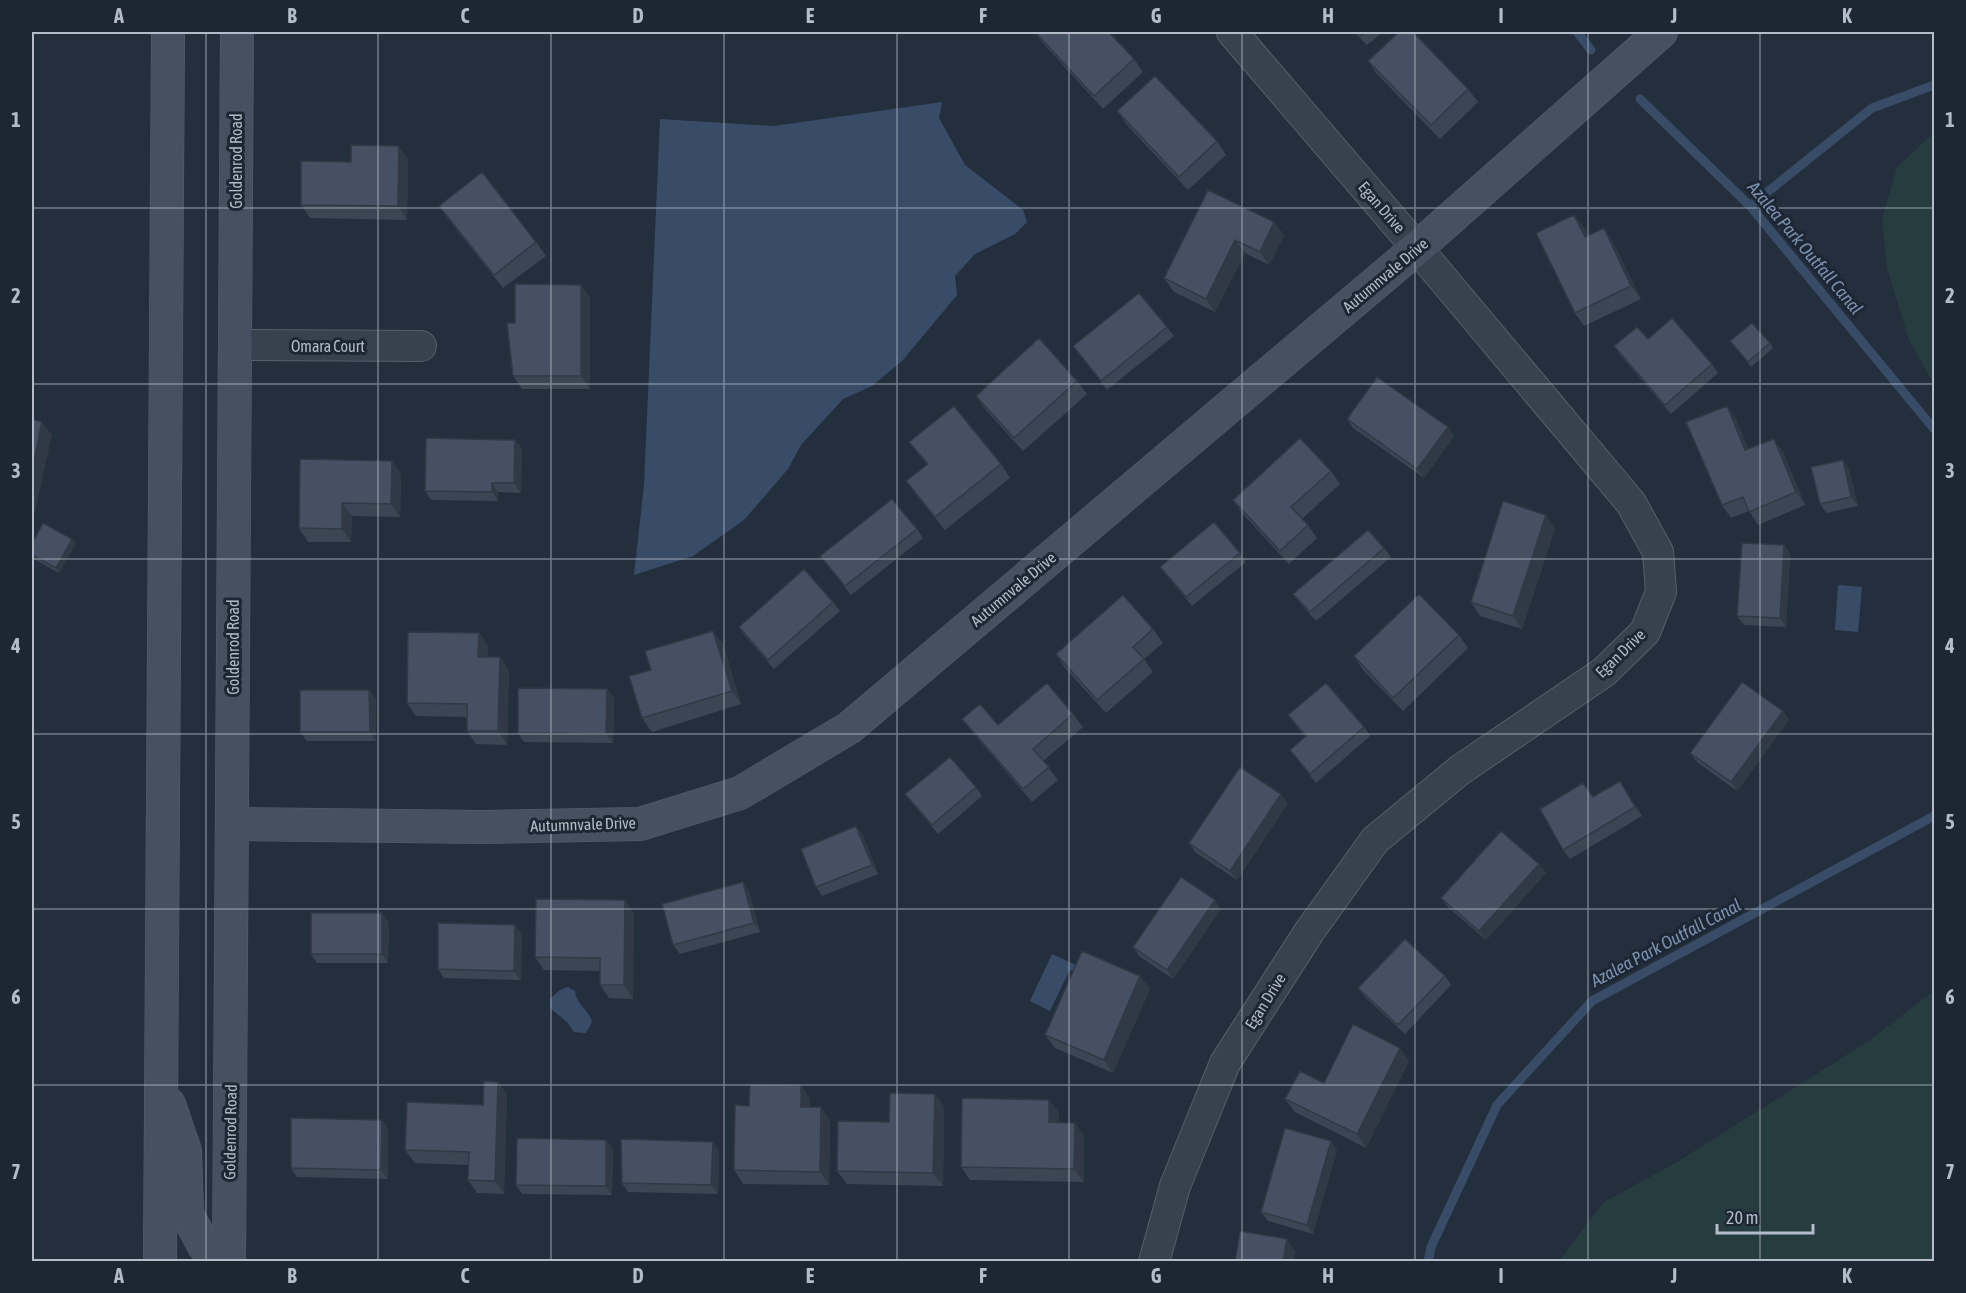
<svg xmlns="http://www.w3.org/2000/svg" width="1966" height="1293" font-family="'Asap Condensed',sans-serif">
  <rect width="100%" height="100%" fill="#242f3e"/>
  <!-- green -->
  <path fill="#263c3f" d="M1934 133V384L1909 340 1887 267 1882 219 1897 167Z
    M1934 991V1261H1559L1604 1202 1677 1162 1867 1042Z"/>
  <!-- water -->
  <path fill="#394c67" d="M942 102 939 118 965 165 1023 210 1027 222 1015 234 975 254 955 276 957 295 902 361 872 386 843 399 801 445 788 469 744 520 693 556 634 575 644 485 660 119 774 126Z
    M1838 585 1862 587 1858 632 1835 630Z
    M1052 954 1076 965 1074 970 1069 971 1050 1011 1030 1001Z
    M568 987 575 991C576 1005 589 1009 592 1022L586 1033 574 1032 567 1022 550 1008V999L560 990Z"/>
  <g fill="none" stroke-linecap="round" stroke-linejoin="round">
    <!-- stream -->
    <path stroke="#394c67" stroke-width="9" d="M1577 32 1591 50
      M1640 99 1750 206 1934 429
      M1750 206 1872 108 1934 85
      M1428 1262 1431 1247 1497 1105 1592 1001 1934 816"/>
    <defs>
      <path id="street" d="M235 345 421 346
        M1154 1262 1175 1186 1225 1063 1309 932 1375 840 1460 770 1604 672 1645 632 1661 592 1658 552 1631 503 1417 248 1232 32"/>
      <path id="secondary" d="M232 824 483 827 640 824 740 793 849 728 1417 248 1661 32
        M169 1104 185 1151 187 1214 204 1246 220 1262
        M160 1262 168 32
        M229 1262 237 32"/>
    </defs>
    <!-- street casing -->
    <use href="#street" stroke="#565f6c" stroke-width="32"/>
    <!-- secondary casing -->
    <use href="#secondary" stroke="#565f6c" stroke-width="34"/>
    <!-- street -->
    <use href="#street" stroke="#38414e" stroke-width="30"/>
    <!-- secondary -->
    <use href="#secondary" stroke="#465061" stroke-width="33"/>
  </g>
  <!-- wall -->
  <path fill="#3b4654" d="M784 32H833L832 34 785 33Z
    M1034 32H1109L1134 59 1143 72 1103 109 1042 42Z
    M1354 32H1383L1367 45Z
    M1368 61 1468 89 1478 102 1440 139 1377 74Z
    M1117 111 1217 141 1226 155 1188 190 1127 125Z
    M408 159 407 220 310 218 301 205 351 162Z
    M1208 190 1274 222 1284 235 1269 265 1245 253 1215 312 1174 292 1164 278Z
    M439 206 536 242 546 256 503 288 448 219Z
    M1574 215 1584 228 1588 236 1604 228 1613 242 1641 299 1584 326 1575 313Z
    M581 285 590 298V389H522L513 376 515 323Z
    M1167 327 1174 336 1107 390 1073 346Z
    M1648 339 1712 364 1718 373 1671 414 1620 355 1614 346Z
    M1730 341 1770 343 1773 348 1751 367Z
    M1077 381 1087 394 1023 451 985 409 976 396Z
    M1347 419 1454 436 1424 478 1353 428Z
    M1736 419 1748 449 1783 452 1805 505 1758 525 1749 511 1731 518 1722 505Z
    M515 440 522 449 521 493 498 492V501L431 500 425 491Z
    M909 442 1001 464 1010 478 945 530 916 495 906 481 927 465Z
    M300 459 401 474 400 517 352 516 351 542H308L299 528Z
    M1843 460 1849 469 1858 506 1826 513 1820 504Z
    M1331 471 1340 484 1302 519 1308 525 1317 538 1289 564 1242 513 1233 500Z
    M917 529 923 538 851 595 820 556Z
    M1555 529 1522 629 1480 616 1471 602Z
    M76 543 59 573 32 558V544Z
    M1784 545 1790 554 1786 627 1744 625 1737 616Z
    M1384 548 1391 557 1316 621 1300 603 1293 594Z
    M1240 553 1246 562 1192 606 1160 567Z
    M833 602 840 611 774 669 745 636 739 627Z
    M1153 629 1163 643 1144 659 1153 672 1106 713 1065 668 1056 654Z
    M479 633 488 646V657H500L509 671 507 745 476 744 467 731V717L416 716 407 703Z
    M1459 635 1468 648 1403 711 1363 670 1354 656Z
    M723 644 741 704 652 732 642 718 651 670Z
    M607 689 614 698 613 743 524 742 518 733Z
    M369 690 376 699V741H307L300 732Z
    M1783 711 1789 720 1737 791 1697 762 1690 753Z
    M1073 714 1083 727 1043 761 1058 780 1032 802 972 732 962 719 998 725Z
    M1288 715 1364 727 1370 736 1316 783 1290 750 1305 737Z
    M976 787 982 796 938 834 912 803 905 794Z
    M1626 790 1642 816 1570 859 1563 850 1593 797Z
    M1288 803 1237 880 1195 852 1189 843Z
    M856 826 863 835 878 874 822 896 816 887Z
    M1539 864 1546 873 1486 940 1448 907 1441 898Z
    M749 891 760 932 680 954 673 945Z
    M625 900 634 913 633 999 609 998 600 985V971L544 970 535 957Z
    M1221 909 1173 979 1139 956 1133 947Z
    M389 922 388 963H317L311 954Z
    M515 925 522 934 521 980 444 978 438 969Z
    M1445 976 1451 985 1405 1034 1365 997 1358 988Z
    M1150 989 1113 1073 1055 1048 1045 1035Z
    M1400 1048 1409 1061 1366 1148 1295 1112 1285 1099 1324 1083Z
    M498 1082 507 1095 504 1194 477 1193 468 1180V1165L415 1163 405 1150 483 1105Z
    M801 1085 810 1099V1107L830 1120 829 1185 743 1184 734 1170 749 1106Z
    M935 1094 944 1107 943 1186 847 1184 837 1171 889 1122Z
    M1049 1100 1059 1113 1058 1122 1084 1136V1182L970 1180 961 1167Z
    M388 1129V1179L297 1177 291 1168Z
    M606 1140 613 1149 612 1195 522 1194 516 1185Z
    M1337 1150 1313 1234 1268 1221 1261 1212Z
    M719 1151 718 1194 628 1192 622 1183Z"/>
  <!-- shaded-wall -->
  <path fill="#303945" d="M399 146 408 159 407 220 398 206Z
    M1574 215 1584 228 1595 250 1585 237Z
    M1274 222 1284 235 1269 265 1260 252Z
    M1604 228 1613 242 1641 299 1631 286Z
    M1235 240 1245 253 1215 312 1206 299Z
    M581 285 590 298V389L581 376Z
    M1727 406 1736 419 1754 463 1745 450Z
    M42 422 52 435 35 512 32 507V472Z
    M1448 427 1454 436 1424 478 1417 469Z
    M1774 439 1783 452 1805 505 1796 492Z
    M515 440 522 449 521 493 514 483Z
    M1843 460 1849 469 1858 506 1851 497Z
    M392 461 401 474 400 517 391 504Z
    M492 483 498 492V501L492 492Z
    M342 503 352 516 351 542 342 529Z
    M1546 515 1555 529 1522 629 1513 616Z
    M72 539 76 543 59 573 56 568Z
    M1784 545 1790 554 1786 627 1780 618Z
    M713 631 723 644 741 704 732 691Z
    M479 633 488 646V670L478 657Z
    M500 657 509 671 507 745 498 731Z
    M607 689 614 698 613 743 606 734Z
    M369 690 376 699V741L370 732Z
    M1783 711 1789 720 1737 791 1731 782Z
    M1620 781 1626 790 1642 816 1635 807Z
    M1281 794 1288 803 1237 880 1230 871Z
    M856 826 863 835 878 874 872 865Z
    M1539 864 1546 873 1486 940 1479 931Z
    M743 882 749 891 760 932 754 923Z
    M625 900 634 913 633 999 624 985Z
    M1215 900 1221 909 1173 979 1167 970Z
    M382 913 389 922 388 963 382 954Z
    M515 925 522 934 521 980 514 971Z
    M1140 976 1150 989 1113 1073 1104 1060Z
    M1400 1048 1409 1061 1366 1148 1357 1134Z
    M498 1082 507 1095 504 1194 495 1181Z
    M801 1085 810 1099V1120L801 1107Z
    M935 1094 944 1107 943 1186 933 1173Z
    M1049 1100 1059 1113 1058 1135 1049 1122Z
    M821 1107 830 1120 829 1185 820 1172Z
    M382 1120 388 1129V1179L381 1170Z
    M1075 1123 1084 1136V1182L1074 1169Z
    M606 1140 613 1149 612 1195 606 1186Z
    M1331 1141 1337 1150 1313 1234 1307 1225Z
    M713 1142 719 1151 718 1194 711 1185Z
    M1287 1239 1296 1252 1294 1262H1283Z"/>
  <!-- building -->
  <path fill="#455162" stroke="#303945" stroke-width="1.5" d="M1035 32H1109L1134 59 1094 96Z
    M1356 32H1366L1360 36Z
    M1399 32H1413L1468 89 1431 125 1368 61Z
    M1155 76 1217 141 1179 177 1117 111Z
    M351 145 399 146 398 206 301 205V161L351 162Z
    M482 172 536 242 494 275 439 206Z
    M1208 190 1274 222 1260 252 1235 240 1206 299 1164 278Z
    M1574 215 1585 237 1604 228 1631 286 1575 313 1536 233Z
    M515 284 581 285V376H513L507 323H515Z
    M1139 293 1167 327 1101 381 1073 346Z
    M1672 318 1712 364 1665 405 1614 346 1637 327 1648 339Z
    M1752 323 1770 343 1748 362 1730 341Z
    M1039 338 1077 381 1014 438 976 396Z
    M1377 377 1448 427 1417 469 1347 419Z
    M954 406 1001 464 935 517 906 481 928 464 909 442Z
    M1727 406 1745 450 1774 439 1796 492 1749 512 1743 497 1722 505 1686 422Z
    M32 419 42 422 32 472Z
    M426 438 515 440 514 483H492V492L425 491Z
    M1300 438 1331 471 1291 507 1308 525 1280 551 1233 500Z
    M300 459 392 461 391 504 342 503V529L299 528Z
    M1843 460 1851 497 1820 504 1811 467Z
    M892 499 917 529 845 586 820 556Z
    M1503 501 1546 515 1513 616 1471 602Z
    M1214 522 1240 553 1186 597 1160 567Z
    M43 523 72 539 56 568 32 555V544Z
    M1368 530 1384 548 1310 612 1293 594Z
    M1742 543 1784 545 1780 618 1737 616Z
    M804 569 833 602 768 660 739 627Z
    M1419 594 1459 635 1393 698 1354 656Z
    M1123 595 1153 629 1133 647 1144 659 1097 700 1056 654Z
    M713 631 732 691 642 718 629 676 651 670 645 651Z
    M408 632 479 633 478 657H500L498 731H467V704L407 703Z
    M1742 682 1783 711 1731 782 1690 753Z
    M1047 683 1073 714 1033 749 1049 767 1023 789 962 719 980 704 998 725Z
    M1326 683 1364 727 1310 774 1290 750 1306 736 1288 715Z
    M518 688 607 689 606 734 518 733Z
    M300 690H369L370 732H300Z
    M950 757 976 787 932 825 905 794Z
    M1240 767 1281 794 1230 871 1189 843Z
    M1620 781 1635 807 1563 850 1540 809 1583 783 1593 797Z
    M856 826 872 865 816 887 801 849Z
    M1501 831 1539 864 1479 931 1441 898Z
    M1181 877 1215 900 1167 970 1133 947Z
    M743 882 754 923 673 945 662 904Z
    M536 899 625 900 624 985H600V958L535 957Z
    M311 913H382V954H311Z
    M438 923 515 925 514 971 438 969Z
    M1405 939 1445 976 1398 1025 1358 988Z
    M1082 951 1140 976 1104 1060 1045 1035Z
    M1353 1024 1400 1048 1357 1134 1285 1099 1300 1071 1324 1083Z
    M484 1081 498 1082 495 1181 468 1180 469 1152 405 1150 407 1102 483 1105Z
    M750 1084 801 1085V1107H821L820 1172 734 1170 735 1105 749 1106Z
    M890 1093 935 1094 933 1173 837 1171 838 1121 889 1122Z
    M962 1098 1049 1100V1122L1075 1123 1074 1169 961 1167Z
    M291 1118 382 1120 381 1170 291 1168Z
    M1285 1128 1331 1141 1307 1225 1261 1212Z
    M517 1138 606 1140V1186L516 1185Z
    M621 1139 713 1142 711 1185 622 1183Z
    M1240 1231 1287 1239 1283 1262H1235Z"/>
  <!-- grid -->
  <path fill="none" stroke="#b4bcc9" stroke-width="1.5" stroke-opacity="0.55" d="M206 32V1262M378 32V1262M551 32V1262M724 32V1262M897 32V1262M1069 32V1262M1242 32V1262M1415 32V1262M1588 32V1262M1760 32V1262M32 208H1934M32 384H1934M32 559H1934M32 734H1934M32 909H1934M32 1085H1934"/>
  <g text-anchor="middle" stroke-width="6" stroke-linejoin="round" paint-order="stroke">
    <!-- street labels -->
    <g font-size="16" fill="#b4bcc9" stroke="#1d2633">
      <text transform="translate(236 161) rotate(-90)" y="6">Goldenrod Road</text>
      <text transform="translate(1382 207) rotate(49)" y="6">Egan Drive</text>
      <text transform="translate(1385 275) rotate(-40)" y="6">Autumnvale Drive</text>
      <text x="328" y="352">Omara Court</text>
      <text transform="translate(1013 589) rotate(-40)" y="6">Autumnvale Drive</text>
      <text transform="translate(233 647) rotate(-90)" y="6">Goldenrod Road</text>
      <text transform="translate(1620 653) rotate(-44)" y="6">Egan Drive</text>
      <text transform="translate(583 824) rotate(-2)" y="6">Autumnvale Drive</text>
      <text transform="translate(1265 1001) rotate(-58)" y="6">Egan Drive</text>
      <text transform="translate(230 1132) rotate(-89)" y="6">Goldenrod Road</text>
    </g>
    <!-- water labels -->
    <g font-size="18" font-style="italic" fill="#7c92b1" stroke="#1d2633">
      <text transform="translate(1805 248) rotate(50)" y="6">Azalea Park Outfall Canal</text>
      <text transform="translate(1666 943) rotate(-28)" y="6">Azalea Park Outfall Canal</text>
    </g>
  </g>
  <!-- border -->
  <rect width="1966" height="1293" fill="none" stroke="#1d2633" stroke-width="66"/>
  <!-- scale -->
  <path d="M1717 1224v9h96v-9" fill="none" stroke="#b4bcc9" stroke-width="3"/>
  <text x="1726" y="1224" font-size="18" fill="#b4bcc9" stroke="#1d2633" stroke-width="4.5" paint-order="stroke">20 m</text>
  <rect x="33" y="33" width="1900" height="1227" fill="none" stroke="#b4bcc9" stroke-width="2"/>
  <g font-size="20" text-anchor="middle" font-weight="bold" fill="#b4bcc9">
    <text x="119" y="23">A</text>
    <text x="292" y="23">B</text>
    <text x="465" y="23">C</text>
    <text x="638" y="23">D</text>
    <text x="810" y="23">E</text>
    <text x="983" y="23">F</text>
    <text x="1156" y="23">G</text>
    <text x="1328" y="23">H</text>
    <text x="1501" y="23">I</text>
    <text x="1674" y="23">J</text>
    <text x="1847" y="23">K</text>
    <text x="16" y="127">1</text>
    <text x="1950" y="127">1</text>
    <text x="16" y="303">2</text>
    <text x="1950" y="303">2</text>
    <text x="16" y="478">3</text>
    <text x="1950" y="478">3</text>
    <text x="16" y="653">4</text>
    <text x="1950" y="653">4</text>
    <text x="16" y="829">5</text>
    <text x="1950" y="829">5</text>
    <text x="16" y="1004">6</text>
    <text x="1950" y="1004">6</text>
    <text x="16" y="1179">7</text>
    <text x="1950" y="1179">7</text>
    <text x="119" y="1283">A</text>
    <text x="292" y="1283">B</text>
    <text x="465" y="1283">C</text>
    <text x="638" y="1283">D</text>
    <text x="810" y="1283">E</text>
    <text x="983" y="1283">F</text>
    <text x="1156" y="1283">G</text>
    <text x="1328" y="1283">H</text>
    <text x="1501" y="1283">I</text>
    <text x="1674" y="1283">J</text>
    <text x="1847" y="1283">K</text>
  </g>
</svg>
